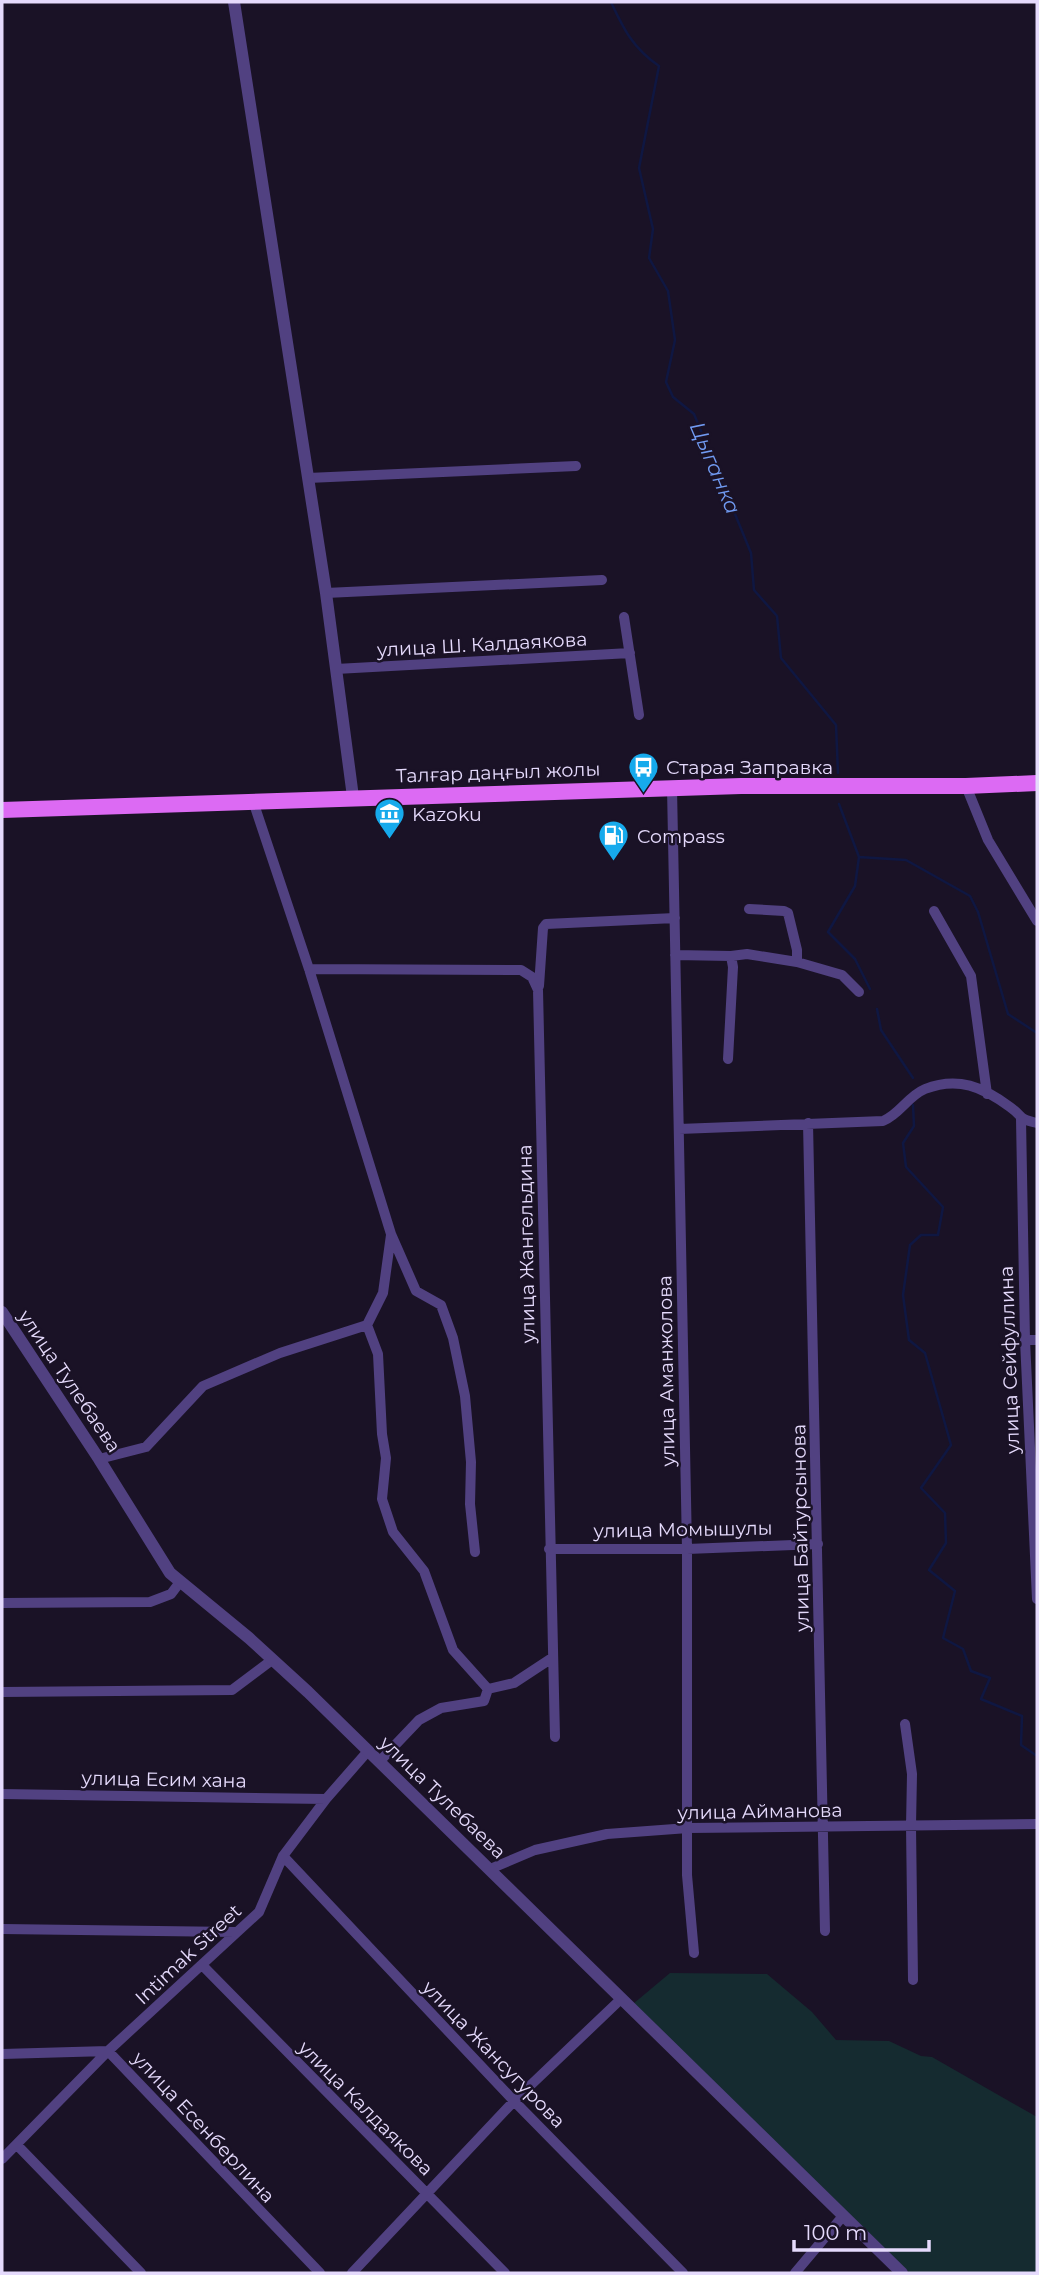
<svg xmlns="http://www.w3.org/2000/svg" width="1039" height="2275" font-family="Montserrat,sans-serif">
  <rect width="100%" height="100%" fill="#1a1226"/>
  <!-- green -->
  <path fill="#152b30" d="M670 1973 767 1974 812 2012 836 2040 889 2041 921 2056 932 2057 1037 2117V2273H910L633 2004Z"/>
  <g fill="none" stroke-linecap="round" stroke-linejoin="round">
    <!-- stream -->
    <path stroke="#0f1742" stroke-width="2.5" d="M611 2C624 30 633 48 659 66L639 168 653 229 649 258 668 291 675 340 666 382 673 397 694 414 751 553 754 590 777 616 781 658 836 725 838 773
      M839 804 859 857 906 860 970 896 978 912 1008 1014 1037 1033
      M859 857 855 886 828 932 855 959 870 989
      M877 1009 881 1030 913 1078
      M913 1105 914 1126 903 1143 906 1167 943 1207 938 1235H921L910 1245 903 1295 909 1340 925 1353 951 1445 921 1488 945 1513 946 1543 929 1570 955 1591 943 1638 963 1649 971 1671 990 1678 981 1699 1022 1716 1021 1745 1037 1756"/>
    <!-- minor -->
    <path stroke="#514181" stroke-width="10" d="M308 478 576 466
      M326 593 602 580
      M624 617 639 715
      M336 669 630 653
      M966 786 988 840 1037 921
      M672 788 687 1549V1875L694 1953
      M253 801 309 969 391 1234 416 1291 441 1305 453 1338 465 1396 471 1462 470 1504 475 1552
      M934 911 971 976 987 1094
      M675 955 731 956 733 967 728 1059
      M731 956 747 954 797 962V950L788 913 784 911 749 909
      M797 962 842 975 859 992
      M309 969 521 970 532 977 538 990 555 1737
      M539 986 543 928 546 924 675 918
      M1021 1119 1025 1340 1037 1599
      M808 1123 825 1931
      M679 1129 883 1121C900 1114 908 1096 925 1089 958 1076 983 1087 1010 1107 1025 1118 1017 1118 1037 1123
      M367 1325 383 1293 391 1235
      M1025 1340H1037
      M99 1459 146 1447 203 1386 280 1353 367 1325 378 1354 382 1434 386 1458 382 1499 393 1532 424 1571 453 1650 488 1689 484 1701 441 1708 419 1720 379 1762
      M549 1549H687L818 1544
      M2 1603 150 1602 171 1594 180 1582
      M488 1689 514 1683 552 1658
      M2 1692 232 1690 272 1660
      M905 1724 912 1774 911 1826 913 1980
      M2 1794 326 1799
      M283 1856 514 2101 683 2273
      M490 1869 535 1850 607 1834 688 1828 1037 1824
      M2 1929 235 1932
      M203 1966 505 2273
      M2 2054 108 2051 320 2273
      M17 2145 141 2273
      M2 2159 108 2051 259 1912 283 1856 326 1799 368 1751
      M352 2273 514 2101 621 1999
      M795 2273 843 2216"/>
    <!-- tertiary -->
    <path stroke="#514181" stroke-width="12" d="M234 2 326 593 353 797
      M2 1312 99 1459 170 1573 249 1638 308 1692 902 2273"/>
    <!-- primary -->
    <path stroke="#dc6af3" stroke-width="16" d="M2 810 741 786H966L1037 783"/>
  </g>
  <!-- icons -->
  <defs>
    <symbol id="bus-pin" viewBox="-11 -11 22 30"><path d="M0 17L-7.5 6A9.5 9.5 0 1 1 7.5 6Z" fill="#16aaec" stroke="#1a1226"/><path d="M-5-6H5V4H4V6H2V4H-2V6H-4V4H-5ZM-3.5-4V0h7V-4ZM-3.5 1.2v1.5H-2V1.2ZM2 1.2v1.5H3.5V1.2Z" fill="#fff"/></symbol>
    <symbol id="museum-pin" viewBox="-11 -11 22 30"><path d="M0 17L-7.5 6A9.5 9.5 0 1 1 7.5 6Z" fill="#16aaec" stroke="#1a1226"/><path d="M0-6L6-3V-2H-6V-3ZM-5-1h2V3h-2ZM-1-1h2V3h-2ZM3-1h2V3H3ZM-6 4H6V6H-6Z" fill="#fff"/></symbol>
    <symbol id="fuel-pin" viewBox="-11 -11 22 30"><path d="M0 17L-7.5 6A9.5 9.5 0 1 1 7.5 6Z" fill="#16aaec" stroke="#1a1226"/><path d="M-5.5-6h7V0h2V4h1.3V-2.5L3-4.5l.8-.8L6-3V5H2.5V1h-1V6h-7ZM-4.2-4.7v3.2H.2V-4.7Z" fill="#fff"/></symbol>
  </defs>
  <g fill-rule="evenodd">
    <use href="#bus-pin" x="626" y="750" width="35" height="47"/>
    <use href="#museum-pin" x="372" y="796" width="35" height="47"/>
    <use href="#fuel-pin" x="596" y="818" width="35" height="47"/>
  </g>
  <g text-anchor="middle" stroke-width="5" stroke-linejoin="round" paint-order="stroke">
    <!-- street labels -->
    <g font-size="19" fill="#e5dafc" stroke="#1a1226">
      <text transform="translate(482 644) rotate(-3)" y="7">улица Ш. Калдаякова</text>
      <text transform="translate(498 772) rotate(-2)" y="7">Талғар даңғыл жолы</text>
      <text transform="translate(526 1244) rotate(-91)" y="7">улица Жангельдина</text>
      <text transform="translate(1009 1360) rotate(-92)" y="7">улица Сейфуллина</text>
      <text transform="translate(666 1371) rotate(-91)" y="7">улица Аманжолова</text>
      <text transform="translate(70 1381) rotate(56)" y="7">улица Тулебаева</text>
      <text transform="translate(800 1528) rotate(-91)" y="7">улица Байтурсынова</text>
      <text transform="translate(683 1529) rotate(-1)" y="7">улица Момышулы</text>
      <text transform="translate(164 1779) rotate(1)" y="7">улица Есим хана</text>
      <text transform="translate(443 1797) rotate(44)" y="7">улица Тулебаева</text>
      <text transform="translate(760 1811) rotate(-1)" y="7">улица Айманова</text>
      <text transform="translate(188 1954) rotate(-43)" y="7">Intimak Street</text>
      <text transform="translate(494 2054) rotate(46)" y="7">улица Жансугурова</text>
      <text transform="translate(366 2108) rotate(45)" y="7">улица Калдаякова</text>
      <text transform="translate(204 2127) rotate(47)" y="7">улица Есенберлина</text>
    </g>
    <!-- poi labels -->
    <g font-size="19" fill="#e5dafc" stroke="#1a1226" text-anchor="start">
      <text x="666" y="774">Старая Заправка</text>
      <text x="412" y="821">Kazoku</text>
      <text x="637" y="843">Compass</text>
    </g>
    <!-- water labels -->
    <g font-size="21" font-style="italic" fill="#719bf3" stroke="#1a1226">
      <text transform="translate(715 468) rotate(67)" y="7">Цыганка</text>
    </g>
  </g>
  <!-- border -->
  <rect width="1039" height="2275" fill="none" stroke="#e5dafc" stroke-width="7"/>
  <!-- scale -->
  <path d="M794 2240v10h135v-10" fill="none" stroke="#e5dafc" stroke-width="3.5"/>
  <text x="804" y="2240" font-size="21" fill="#e5dafc" stroke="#1a1226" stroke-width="5" paint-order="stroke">100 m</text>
</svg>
